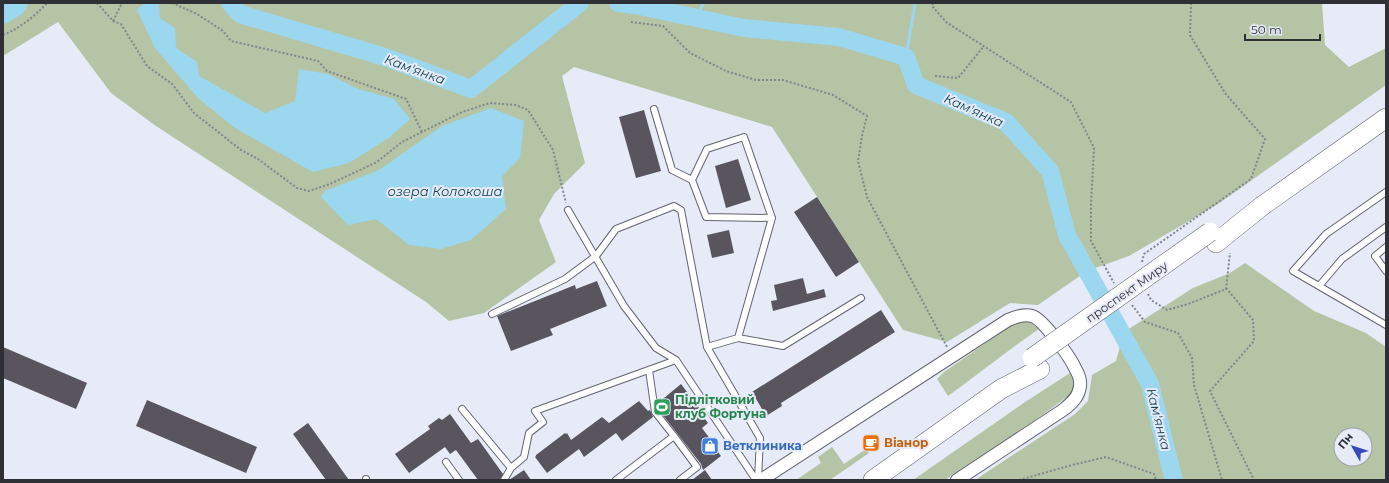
<svg xmlns="http://www.w3.org/2000/svg" width="1389" height="483" font-family="Montserrat,sans-serif">
  <rect width="100%" height="100%" fill="#e7ebf7"/>
  <!-- green -->
  <path fill="#b4c4a5" fill-rule="evenodd" d="M3 3H1322L1325 45 1349 67 1386 48V85L1218 204 1129 256 1087 271 1038 305 1010 303 947 342 903 330 772 127 574 67 562 76 585 163 554 194 539 220 556 262 484 313 449 321 426 302 156 126 111 93 58 22 3 56Z
    M1245 263 1314 311 1366 333 1386 347V480H975L1075 414 1088 401 1092 375 1116 361 1124 332 1193 288 1230 273ZM1341 435H1365V459H1341Z
    M1020 322H1030L1039 329C1008 350 979 374 948 396L937 379 944 372 1009 327Z
    M1070 373C1075 380 1076 387 1071 394L1034 421 945 480H913L1025 402Z
    M832 447 844 464 866 449 869 453 830 480H796L821 463 818 457Z"/>
  <!-- water -->
  <path fill="#9cd7f0" d="M144 3H159L160 18 175 28 176 48 197 62 199 76 265 113 295 101 299 69 328 74 358 89 394 99 410 119 390 137 349 163 313 172 235 128 198 98 155 48 137 10Z
    M491 108 524 121 520 158 502 176 506 209 471 240 441 249 409 245 376 219 348 225 321 197 325 191 379 170 442 126Z"/>
  <g fill="none" stroke-linecap="round" stroke-linejoin="round">
    <!-- stream -->
    <path stroke="#9cd7f0" stroke-width="3" d="M695 18 704 3
      M906 57 915 3"/>
    <!-- river -->
    <path stroke="#9cd7f0" stroke-width="18" d="M230 3 240 14 385 57 471 89 580 3
      M618 3 635 5 744 28 839 37 906 57 916 85 1006 122 1050 171 1067 235 1150 384 1171 469 1174 480
      M3 15 16 7 19 3"/>
  </g>
  <!-- building -->
  <path fill="#59555e" d="M644 110 661 171 636 178 619 117Z
    M738 159 751 200 726 208 715 166Z
    M817 197 859 262 836 277 794 212Z
    M729 230 734 253 712 258 707 235Z
    M803 278 807 294 824 289 826 297 773 311 771 301 777 300 774 285Z
    M597 281 607 306 550 329 553 335 511 351 497 316 575 285 576 289Z
    M881 310 895 332 781 403 782 406 766 416 752 392Z
    M3 347 87 383 76 409 3 378Z
    M681 384 700 409 698 410 708 423 702 428 716 447 715 448 721 456 703 470 701 464 659 410 658 403Z
    M147 400 257 447 246 473 136 426Z
    M639 401 648 411 650 410 653 417 622 441 616 433 584 457 579 449 547 473 535 457 536 456V455L565 433 566 434 567 433 571 440 602 417 609 423Z
    M450 414 471 443 478 439 503 474 500 480H478L456 450 450 454 445 447 409 473 395 454 430 429 428 426 439 418 442 420Z
    M308 423 349 480H326L293 434Z
    M524 470 531 480H509Z
    M705 470 712 480H692Z"/>
  <g fill="none" stroke-linecap="round" stroke-linejoin="round">
    <defs>
      <path id="lane" d="M654 109 672 170 692 180
        M1386 192 1326 234 1293 271 1386 325
        M568 210 624 306 656 348 676 360 756 480
        M1386 247 1375 256 1386 271
        M1319 286 1342 259 1386 227
        M492 314 565 279 596 256 616 229 674 206 681 210 707 347 760 438 758 480
        M738 338 772 218 744 137 707 149 692 180 706 217 772 218
        M707 347 738 338 783 346 861 298
        M649 370 655 412 674 436
        M462 409 511 468 524 457 529 433 543 422 535 411 676 360
        M446 462 459 480
        M366 479V480
        M504 480 511 468
        M616 480 674 436 697 467 680 480"/>
      <path id="street" d="M761 480 1008 320C1015 317 1025 314 1032 316 1043 319 1070 357 1075 368 1078 373 1081 379 1080 386 1079 397 1071 404 1063 410L957 480"/>
      <path id="primary" d="M1216 243 1262 206 1386 118
        M873 480 1001 389 1040 369"/>
    </defs>
    <!-- lane casing -->
    <use href="#lane" stroke="#62656f" stroke-width="8"/>
    <!-- street casing -->
    <use href="#street" stroke="#62656f" stroke-width="14"/>
    <!-- primary casing -->
    <use href="#primary" stroke="#62656f" stroke-width="20"/>
    <!-- path -->
    <path stroke="#82848c" stroke-width="2" stroke-dasharray="2 2" stroke-linecap="butt" d="M97 3 113 21 121 24 147 66 172 84 194 113 241 150 258 159 297 188 309 191 330 184 377 162 402 142 462 112 490 103 516 105 528 110 553 150 566 203
      M172 3 197 14 223 31 231 41 318 61 327 71 406 99 422 132
      M933 3 932 6 946 22 1071 102 1094 148 1091 205V241L1114 283
      M113 21 122 3
      M631 22 663 26 690 53 726 71 756 80H783L833 95 867 116 862 136 858 161 867 197 947 347
      M3 35C20 28 34 17 47 3
      M935 76 958 78 984 46
      M1142 262 1144 254 1251 179 1265 139 1225 93 1190 35 1191 3
      M1226 288 1253 320 1254 341 1210 391 1254 480
      M1148 294 1151 300 1167 310 1188 304 1226 289 1230 253
      M1132 305 1145 322 1178 333 1192 358 1194 385 1222 480
      M1019 480 1072 465 1106 457 1154 474 1156 480"/>
    <!-- lane -->
    <use href="#lane" stroke="#fff" stroke-width="6"/>
    <!-- street -->
    <use href="#street" stroke="#fff" stroke-width="12"/>
    <!-- primary -->
    <use href="#primary" stroke="#fff" stroke-width="19"/>
    <defs>
      <path id="primary-bridge" d="M1032 358 1210 232"/>
    </defs>
    <!-- primary-bridge casing -->
    <use href="#primary-bridge" stroke="#62656f" stroke-width="20" stroke-linecap="butt"/>
    <!-- primary-bridge -->
    <use href="#primary-bridge" stroke="#fff" stroke-width="19"/>
  </g>
  <!-- icons -->
  <defs>
    <symbol id="stadium-square" viewBox="-11 -11 22 22"><rect x="-9" y="-9" width="18" height="18" rx="4" fill="#2e9e5b" stroke="#e7ebf7"/><path d="M0-5a6.5 5 0 1 0 0 10a6.5 5 0 1 0 0-10ZM-3.5-1.8h7v3.6h-7Z" fill="#fff"/></symbol>
    <symbol id="cafe-square" viewBox="-11 -11 22 22"><rect x="-9" y="-9" width="18" height="18" rx="4" fill="#e8710a" stroke="#e7ebf7"/><path d="M-5.5-4.5H6V0H3Q3 3.5 0 3.5H-2.5Q-5.5 3.5-5.5 0ZM3-3.2v2h1.7v-2ZM-6 4.5H4V6H-6Z" fill="#fff"/></symbol>
    <symbol id="shop-square" viewBox="-11 -11 22 22"><rect x="-9" y="-9" width="18" height="18" rx="4" fill="#3f7fe0" stroke="#e7ebf7"/><path d="M-5-2.5h2.3a2.7 3.5 0 0 1 5.4 0H5L5.5 6h-11ZM-1.5-2.5h3a1.5 2.3 0 0 0-3 0Z" fill="#fff"/></symbol>
  </defs>
  <g fill-rule="evenodd">
    <use href="#stadium-square" x="652" y="397" width="20" height="20"/>
    <use href="#cafe-square" x="861" y="433" width="20" height="20"/>
    <use href="#shop-square" x="700" y="436" width="20" height="20"/>
  </g>
  <g text-anchor="middle" stroke-width="4" stroke-linejoin="round" paint-order="stroke">
    <!-- street labels -->
    <g font-size="12" fill="#2f3035" stroke="#e7ebf7">
      <text transform="translate(1127 292) rotate(-35)" y="4">проспект Миру</text>
    </g>
    <!-- leisure labels -->
    <g font-size="12" font-weight="bold" fill="#27864d" stroke="#e7ebf7" text-anchor="start">
      <text x="675" y="404">Підлітковий<tspan x="675" dy="14">клуб Фортуна</tspan></text>
    </g>
    <!-- food labels -->
    <g font-size="12" font-weight="bold" fill="#c56008" stroke="#e7ebf7" text-anchor="start">
      <text x="884" y="447">Віанор</text>
    </g>
    <!-- shop labels -->
    <g font-size="12" font-weight="bold" fill="#366cbe" stroke="#e7ebf7" text-anchor="start">
      <text x="723" y="450">Ветклиника</text>
    </g>
    <!-- water labels -->
    <g font-size="13" font-style="italic" fill="#145" stroke="#e7ebf7">
      <text transform="translate(415 69) rotate(20)" y="5">Кам'янка</text>
      <text transform="translate(974 110) rotate(24)" y="5">Кам'янка</text>
      <text x="445" y="196">озера Колокоша</text>
      <text transform="translate(1159 419) rotate(76)" y="5">Кам'янка</text>
    </g>
  </g>
  <!-- border -->
  <rect width="1389" height="483" fill="none" stroke="#2f3035" stroke-width="8"/>
  <!-- north arrow -->
  <g transform="translate(1353 447) rotate(309)"><circle r="19" fill="#e7ebf7" stroke="#9da0a9"/>
  <path d="M0-3L7 15L0 10L-7 15Z" fill="#3948bb"/>
  <text y="-6" font-size="11" font-weight="bold" text-anchor="middle" fill="#2f3035">Пн</text>
  </g>
  <!-- scale -->
  <path d="M1245 34v6h75v-6" fill="none" stroke="#2f3035" stroke-width="2"/>
  <text x="1251" y="34" font-size="12" fill="#2f3035" stroke="#e7ebf7" stroke-width="3" paint-order="stroke">50 m</text>
</svg>
